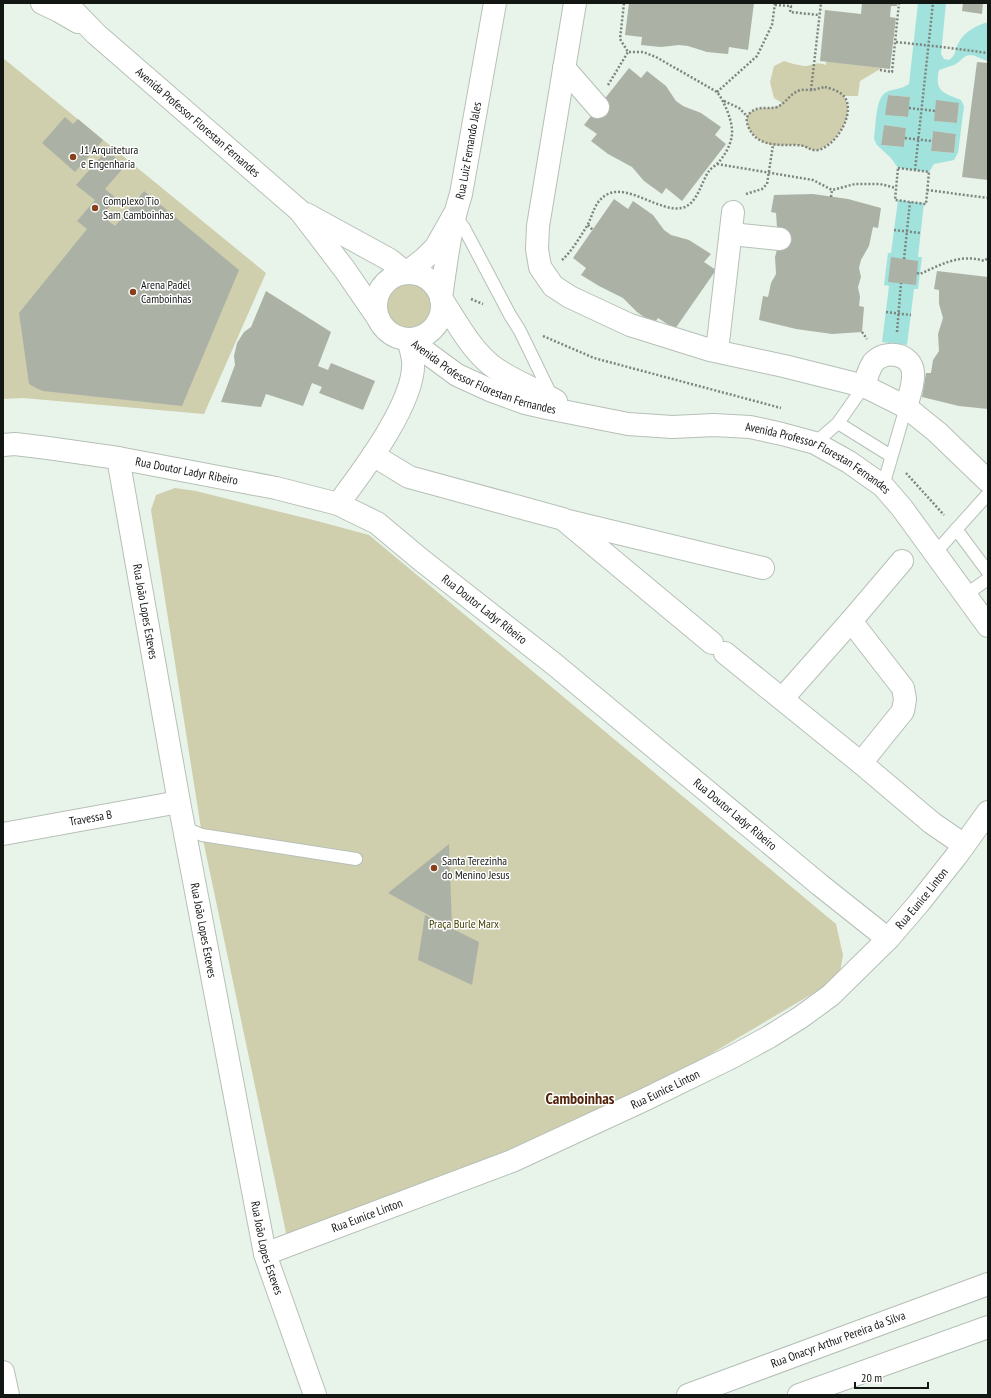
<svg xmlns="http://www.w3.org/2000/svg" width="991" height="1398" font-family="'PT Sans Narrow',sans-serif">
  <rect width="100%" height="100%" fill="#e8f3e9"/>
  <!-- green -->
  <path fill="#cfcfae" d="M3 58 266 273 204 414 23 398 3 399Z
    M784 61C790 63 797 65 804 66 812 66 816 61 826 65V61L882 68 860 81 858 96H844C854 112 843 131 831 142 827 145 822 149 818 150 810 151 805 146 797 145 789 145 780 146 772 145 758 142 745 131 747 116 759 102 773 113 782 103L774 98 770 82 774 66Z
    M386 305a23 23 0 1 1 46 0a23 23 0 1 1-46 0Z
    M175 488 196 491 321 522 369 535 836 924 843 955 839 978 562 1142 289 1247 202 835 151 510 156 495Z"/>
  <!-- water -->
  <path fill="#a1e2dd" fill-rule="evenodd" d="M918 3H946L941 54 944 59 949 60C957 54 954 51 958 44 964 31 976 26 988 22V61C982 60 976 55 970 55 962 56 961 62 954 65 949 67 944 68 939 70 934 92 944 93 961 100L964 106 958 153 954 160 934 164 929 172 898 168 891 158 877 145 874 139C876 127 875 100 885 93 890 89 900 90 909 84ZM888 95 910 97 907 117 886 115ZM959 103 957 123 935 121ZM884 125 906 128 904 147 881 145ZM933 131 956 134 954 153 931 151Z
    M898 200 924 203 918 257H922L918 289H914L907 345 882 342 889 286 884 285 888 253H891Z"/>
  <!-- building -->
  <path fill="#acb1a6" d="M629 3H754L748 50 729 47 728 54 707 52 688 46 679 45 661 47 641 45 642 37 625 35Z
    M862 3H897V6H891L890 17 896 18 890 69 820 61 825 10 861 14Z
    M963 3H983L982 14 962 11Z
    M977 62 988 63V180L962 177Z
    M629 68 641 78 647 71 666 86 676 101 683 106 701 113 721 127 715 135 726 144 682 201 666 188 662 194 644 181 632 167 608 154 591 141 597 134 584 125Z
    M888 95 910 97 908 117 885 115Z
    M936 100 959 103 957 123 934 121Z
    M65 117 73 124 78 119 103 140 75 172 42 143Z
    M884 125 906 128 904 147 881 145Z
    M933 131 956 134 954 153 931 151Z
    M107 150 125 166 105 189 116 198 102 216 115 226 144 191 239 270 182 406 43 391 36 388 29 384 19 313 87 229 77 221 95 200 76 185Z
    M813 194 848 199 881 208 878 228 873 227 869 246 861 260 859 268 861 277 858 287 860 297 859 306 864 307 862 332 832 334 796 329 759 320 763 296 768 297 771 283 776 274 775 257 780 239 777 227 776 213 771 212 774 195Z
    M614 199 628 209 633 201 653 215 664 230 671 235 689 240 711 254 704 262 716 270 675 329 658 318 654 324 637 312 623 298 599 286 581 275 586 268 573 258Z
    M891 257 918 261 916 285 888 282Z
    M937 271 988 277V409L959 406 922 397 926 373H931L933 360 939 351 938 334 943 318 939 304V290L934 289Z
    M266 291 331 332 318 366 328 370 331 363 375 381 363 410 319 393 322 387 312 383 303 406 266 394 261 407 221 402 235 365 234 356 237 343 244 332 251 327Z
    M449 844 452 928 388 893Z
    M425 915 479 942 472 985 418 960Z"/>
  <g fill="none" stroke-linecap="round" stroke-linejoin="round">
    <defs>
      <path id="service" d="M454 215 464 228 510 315 520 331 552 397
        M838 423 891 456
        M815 443 838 423 864 386
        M883 486 906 407
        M956 529 988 572
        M935 553 988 494
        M965 595 988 579
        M185 828 202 835 356 859"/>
      <g id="minor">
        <path d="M575 3 538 226 537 249 540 267 553 286 570 297 630 325 710 350 784 366 864 386 906 407 937 432 988 481"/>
        <path d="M564 68 598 107"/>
        <path d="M731 234 780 239"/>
        <path id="s1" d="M441 298C446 263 450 228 461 194L495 3"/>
        <path d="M717 351 733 212"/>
        <path d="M864 386C866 379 869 369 873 363 885 349 912 353 913 373 914 385 909 396 906 407"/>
        <path id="s2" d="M3 445 15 444 48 448 118 458 276 488 338 504 377 523 420 559 554 664 820 885 888 939"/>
        <path d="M373 455 409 477 563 519 712 643"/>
        <path id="s3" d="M118 458 179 802 265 1254 315 1395"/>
        <path d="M338 504C362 472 417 400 413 360 412 353 410 346 408 339"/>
        <path d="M568 521 763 568"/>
        <path d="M851 621 896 679 903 688 905 699 903 711 861 763"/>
        <path d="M725 653 861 763 932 823 964 845"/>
        <path d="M782 699 851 621 902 561"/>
        <path id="s4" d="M3 834 179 802"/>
        <path id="s5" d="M265 1254 512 1161 646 1099 732 1057 769 1037 801 1017 831 995 888 939 919 903 957 855 988 812"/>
        <path d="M3 1372 8 1395"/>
        <path id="s6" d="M688 1395 988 1284"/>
        <path d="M799 1395 988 1327"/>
      </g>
      <g id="tertiary">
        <path d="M42 3 59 11 78 22"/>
        <path id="s7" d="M66 3 96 34 300 211 345 270 378 318"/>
        <path d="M306 214 390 260 406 273"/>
        <path d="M406 273 424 259 436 247 454 215"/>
        <circle cx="409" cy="306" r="33"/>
        <path d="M441 298C456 321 470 348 491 365 511 381 535 388 556 401"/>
        <path id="s8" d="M408 339 457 375 492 391 525 403 547 408 628 424 672 427 714 425 750 427 782 434 815 443 849 462 883 486 902 508 988 626"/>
      </g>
    </defs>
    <!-- service casing -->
    <use href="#service" stroke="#b6c0b7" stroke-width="14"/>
    <!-- minor casing -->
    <use href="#minor" stroke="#b6c0b7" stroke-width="24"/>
    <!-- tertiary casing -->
    <use href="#tertiary" stroke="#b6c0b7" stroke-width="24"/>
    <!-- path -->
    <path stroke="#7d847d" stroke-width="2.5" stroke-dasharray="2 2" stroke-linecap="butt" d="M775 5 791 6 790 12 819 15
      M896 42 942 47 988 53
      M880 70 892 72 899 3
      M608 85 628 52
      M825 87C833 89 845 93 847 102 852 119 835 146 818 150 812 151 809 148 804 146 799 145 793 145 788 145 772 145 755 144 748 126 746 121 746 116 751 112 760 105 768 110 777 107 785 104 790 94 798 91 802 89 806 90 810 90 815 90 820 88 825 87Z
      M811 90 821 3
      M717 92 757 56 772 25 775 3
      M724 101 739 108 747 116
      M909 108 935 111
      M905 138 932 141
      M717 164 813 180 832 190 855 184H880L896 188
      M898 168 929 172 926 204 895 200Z
      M915 170 933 3
      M927 190 988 198
      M746 194 762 189 767 184 773 145
      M831 197 832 190
      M588 225 593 230
      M894 230 921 233
      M904 259 910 202
      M562 260C572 251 580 237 587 226 594 213 594 201 608 194 628 184 660 212 681 208 697 206 701 182 709 171 711 168 715 166 718 163 725 155 731 145 732 134 733 121 724 101 717 92L656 57 643 52H628L620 39 624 3
      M917 273 920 274C940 265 961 253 984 261L988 258
      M471 299 483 304
      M886 312 911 315
      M862 332 867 339
      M897 332 901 283
      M543 336 594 358 781 408
      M906 473 944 515"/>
    <!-- service -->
    <use href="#service" stroke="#fff" stroke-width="12"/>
    <!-- minor -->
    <use href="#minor" stroke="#fff" stroke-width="22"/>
    <!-- tertiary -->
    <use href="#tertiary" stroke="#fff" stroke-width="22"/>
  </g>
  <!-- markers -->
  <g fill="#86401b" stroke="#fff" stroke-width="1.5">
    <circle cx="73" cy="157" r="4"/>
    <circle cx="95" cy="208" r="4"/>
    <circle cx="133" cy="292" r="4"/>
    <circle cx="434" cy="868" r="4"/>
  </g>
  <g text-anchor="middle" stroke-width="3" stroke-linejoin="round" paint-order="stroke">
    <!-- street labels -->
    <g font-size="12" fill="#131713" stroke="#fff">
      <text dy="4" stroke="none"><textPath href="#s7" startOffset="178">Avenida Professor Florestan Fernandes</textPath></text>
      <text dy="4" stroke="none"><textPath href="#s1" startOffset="150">Rua Luiz Fernando Jales</textPath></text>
      <text dy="4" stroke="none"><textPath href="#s8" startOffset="86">Avenida Professor Florestan Fernandes</textPath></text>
      <text dy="4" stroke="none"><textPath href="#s8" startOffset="437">Avenida Professor Florestan Fernandes</textPath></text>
      <text dy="4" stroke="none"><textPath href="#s2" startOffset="186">Rua Doutor Ladyr Ribeiro</textPath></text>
      <text dy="4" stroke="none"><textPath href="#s2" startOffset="522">Rua Doutor Ladyr Ribeiro</textPath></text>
      <text dy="4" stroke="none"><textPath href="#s3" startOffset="156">Rua João Lopes Esteves</textPath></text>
      <text dy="4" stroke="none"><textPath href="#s2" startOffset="846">Rua Doutor Ladyr Ribeiro</textPath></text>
      <text dy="4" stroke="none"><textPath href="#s4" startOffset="89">Travessa B</textPath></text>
      <text dy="4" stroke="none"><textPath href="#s5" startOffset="757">Rua Eunice Linton</textPath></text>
      <text dy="4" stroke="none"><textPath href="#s3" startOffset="480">Rua João Lopes Esteves</textPath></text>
      <text dy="4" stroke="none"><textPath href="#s5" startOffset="433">Rua Eunice Linton</textPath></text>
      <text dy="4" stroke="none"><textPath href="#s5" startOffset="109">Rua Eunice Linton</textPath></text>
      <text dy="4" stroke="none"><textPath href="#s3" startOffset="804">Rua João Lopes Esteves</textPath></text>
      <text dy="4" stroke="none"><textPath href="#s6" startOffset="160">Rua Onacyr Arthur Pereira da Silva</textPath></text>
    </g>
    <!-- poi labels -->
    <g font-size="12" fill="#131713" stroke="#fff" text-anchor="start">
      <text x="81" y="154">J1 Arquitetura<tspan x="81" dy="14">e Engenharia</tspan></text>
      <text x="103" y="205">Complexo Tio<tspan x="103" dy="14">Sam Camboinhas</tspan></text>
      <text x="141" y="289">Arena Padel<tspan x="141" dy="14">Camboinhas</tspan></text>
      <text x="442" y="865">Santa Terezinha<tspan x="442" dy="14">do Menino Jesus</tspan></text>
    </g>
    <!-- park labels -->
    <g font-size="12" fill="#474509" stroke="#fff">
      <text x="464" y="928">Praça Burle Marx</text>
    </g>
    <!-- district labels -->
    <g font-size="16" font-weight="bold" fill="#532309" stroke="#fff">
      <text x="580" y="1104">Camboinhas</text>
    </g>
  </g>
  <!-- border -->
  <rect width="991" height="1398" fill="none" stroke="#131713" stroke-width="8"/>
  <!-- scale -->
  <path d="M855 1382v6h73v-6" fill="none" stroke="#131713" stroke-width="2"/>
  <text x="861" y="1382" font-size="12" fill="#131713" stroke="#ffffff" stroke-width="3" paint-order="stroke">20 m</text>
</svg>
